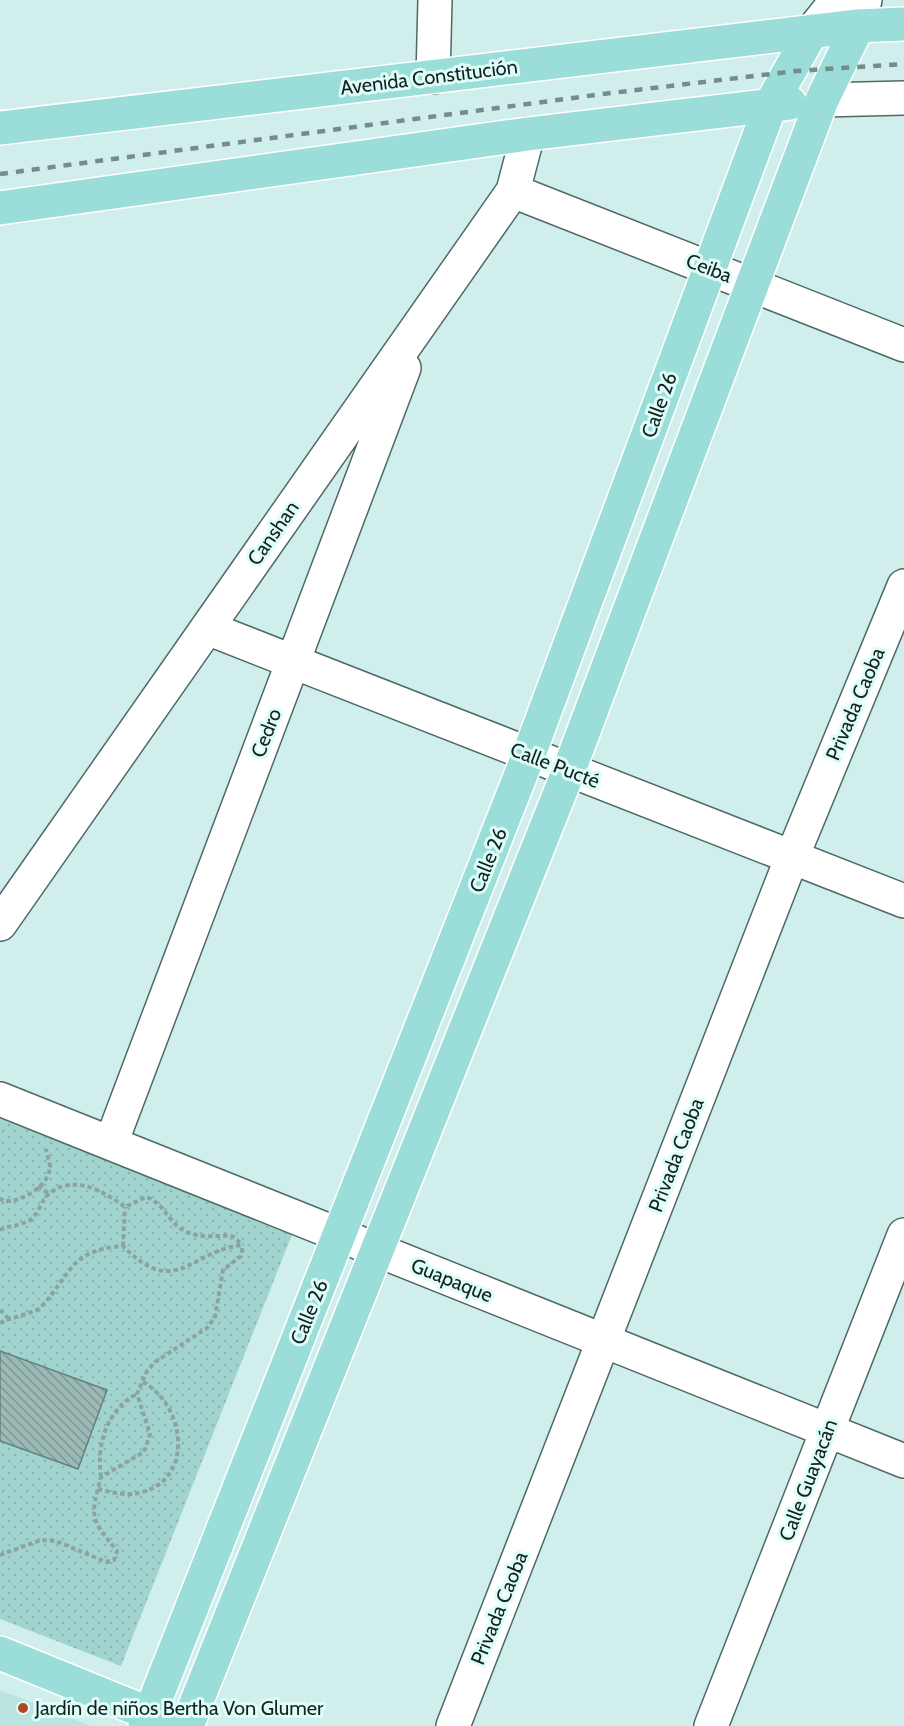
<svg xmlns="http://www.w3.org/2000/svg" width="904" height="1726" font-family="Cabin,sans-serif">
  <defs>
    <pattern id="park-dots" width="8" height="8" patternUnits="userSpaceOnUse" patternTransform="scale(1.5)"><rect width="8" height="8" fill="#a2d4cf"/><path d="M2 2h.1M6 6h.1" fill="none" stroke="#8bb6b1" stroke-width="1.8" stroke-linecap="round"/></pattern>
    <pattern id="building-back-hatch" width="6" height="6" patternUnits="userSpaceOnUse" patternTransform="scale(1.5)"><rect width="6" height="6" fill="#9bbab6"/><path d="M-1 5l2 2M0 0l6 6M5-1l2 2" fill="none" stroke="#7d9794"/></pattern>
  </defs>
  <rect width="100%" height="100%" fill="#d0efec"/>
  <!-- built -->
  <path fill="#bbe3df" d="M0 1690 91 1726H0Z"/>
  <!-- park -->
  <path fill="url(#park-dots)" d="M0 1119 293 1232 121 1666 0 1619Z"/>
  <!-- building -->
  <path fill="url(#building-back-hatch)" stroke="#64817e" stroke-width="1.5" d="M0 1351 107 1390 78 1469 0 1441Z"/>
  <g fill="none" stroke-linecap="round" stroke-linejoin="round">
    <defs>
      <path id="minor" d="M858 26 865 0
        M812 31 837 0
        M433 77 435 0
        M822 100 904 98
        M513 191 904 345
        M207 628 904 901
        M0 924 513 191 528 134
        M0 1099 904 1461
        M111 1143 404 368
        M453 1726 792 857 904 586
        M711 1726 904 1235"/>
      <path id="major" d="M0 128 858 26 904 24
        M0 208 528 134 790 103
        M0 1653 150 1714 167 1725
        M145 1726 529 754 771 104 812 31
        M187 1726 569 770 822 100 858 26"/>
    </defs>
    <!-- minor casing -->
    <use href="#minor" stroke="#4d6a67" stroke-width="36"/>
    <!-- major casing -->
    <use href="#major" stroke="#fff" stroke-width="36"/>
    <!-- path -->
    <path stroke="#8ca4a1" stroke-width="4" stroke-dasharray="4.5 3" stroke-linecap="butt" d="M38 1186 49 1194
      M0 1198 3 1201C20 1203 48 1187 50 1168 50 1162 47 1155 46 1149
      M0 1230C10 1225 21 1226 30 1220 39 1214 41 1200 49 1194 73 1173 105 1192 125 1207L146 1197C165 1203 168 1223 185 1231 200 1239 216 1235 232 1236L243 1245
      M123 1246 125 1207
      M0 1310 8 1318
      M0 1323C9 1318 34 1313 40 1308 71 1276 68 1250 123 1246 176 1300 189 1251 242 1245
      M101 1477C96 1445 107 1409 137 1394
      M98 1489C110 1492 127 1496 139 1493 196 1480 185 1405 143 1382
      M0 1555 41 1540 56 1541 106 1562 114 1560 117 1551C90 1518 90 1518 101 1477L144 1452 150 1434 137 1394 147 1371 155 1362 207 1328 215 1317 223 1270 241 1256 243 1245"/>
    <!-- minor -->
    <use href="#minor" stroke="#fff" stroke-width="33"/>
    <!-- major -->
    <use href="#major" stroke="#9bddd8" stroke-width="33"/>
    <!-- rail -->
    <path stroke="#768c8a" stroke-width="4.5" stroke-dasharray="8 8" stroke-linecap="butt" d="M0 174 603 94 796 71 904 64"/>
  </g>
  <!-- markers -->
  <circle fill="#af4726" stroke="#ddfdf9" stroke-width="2" cx="23" cy="1708" r="6"/>
  <g text-anchor="middle" stroke-width="6" stroke-linejoin="round" paint-order="stroke">
    <!-- street labels -->
    <g font-size="20" fill="#162221" stroke="#ddfdf9">
      <text transform="translate(429 77) rotate(-7)" y="7">Avenida Constitución</text>
      <text transform="translate(709 268) rotate(21)" y="7">Ceiba</text>
      <text transform="translate(659 405) rotate(-70)" y="7">Calle 26</text>
      <text transform="translate(273 533) rotate(-55)" y="7">Canshan</text>
      <text transform="translate(855 704) rotate(-67)" y="7">Privada Caoba</text>
      <text transform="translate(266 733) rotate(-69)" y="7">Cedro</text>
      <text transform="translate(555 765) rotate(21)" y="7">Calle Pucté</text>
      <text transform="translate(488 860) rotate(-68)" y="7">Calle 26</text>
      <text transform="translate(676 1155) rotate(-69)" y="7">Privada Caoba</text>
      <text transform="translate(452 1280) rotate(22)" y="7">Guapaque</text>
      <text transform="translate(309 1312) rotate(-68)" y="7">Calle 26</text>
      <text transform="translate(808 1480) rotate(-69)" y="7">Calle Guayacán</text>
      <text transform="translate(499 1608) rotate(-68)" y="7">Privada Caoba</text>
    </g>
    <!-- poi labels -->
    <g font-size="20" fill="#162221" stroke="#ddfdf9" text-anchor="start">
      <text x="35" y="1715">Jardín de niños Bertha Von Glumer</text>
    </g>
  </g>
</svg>
